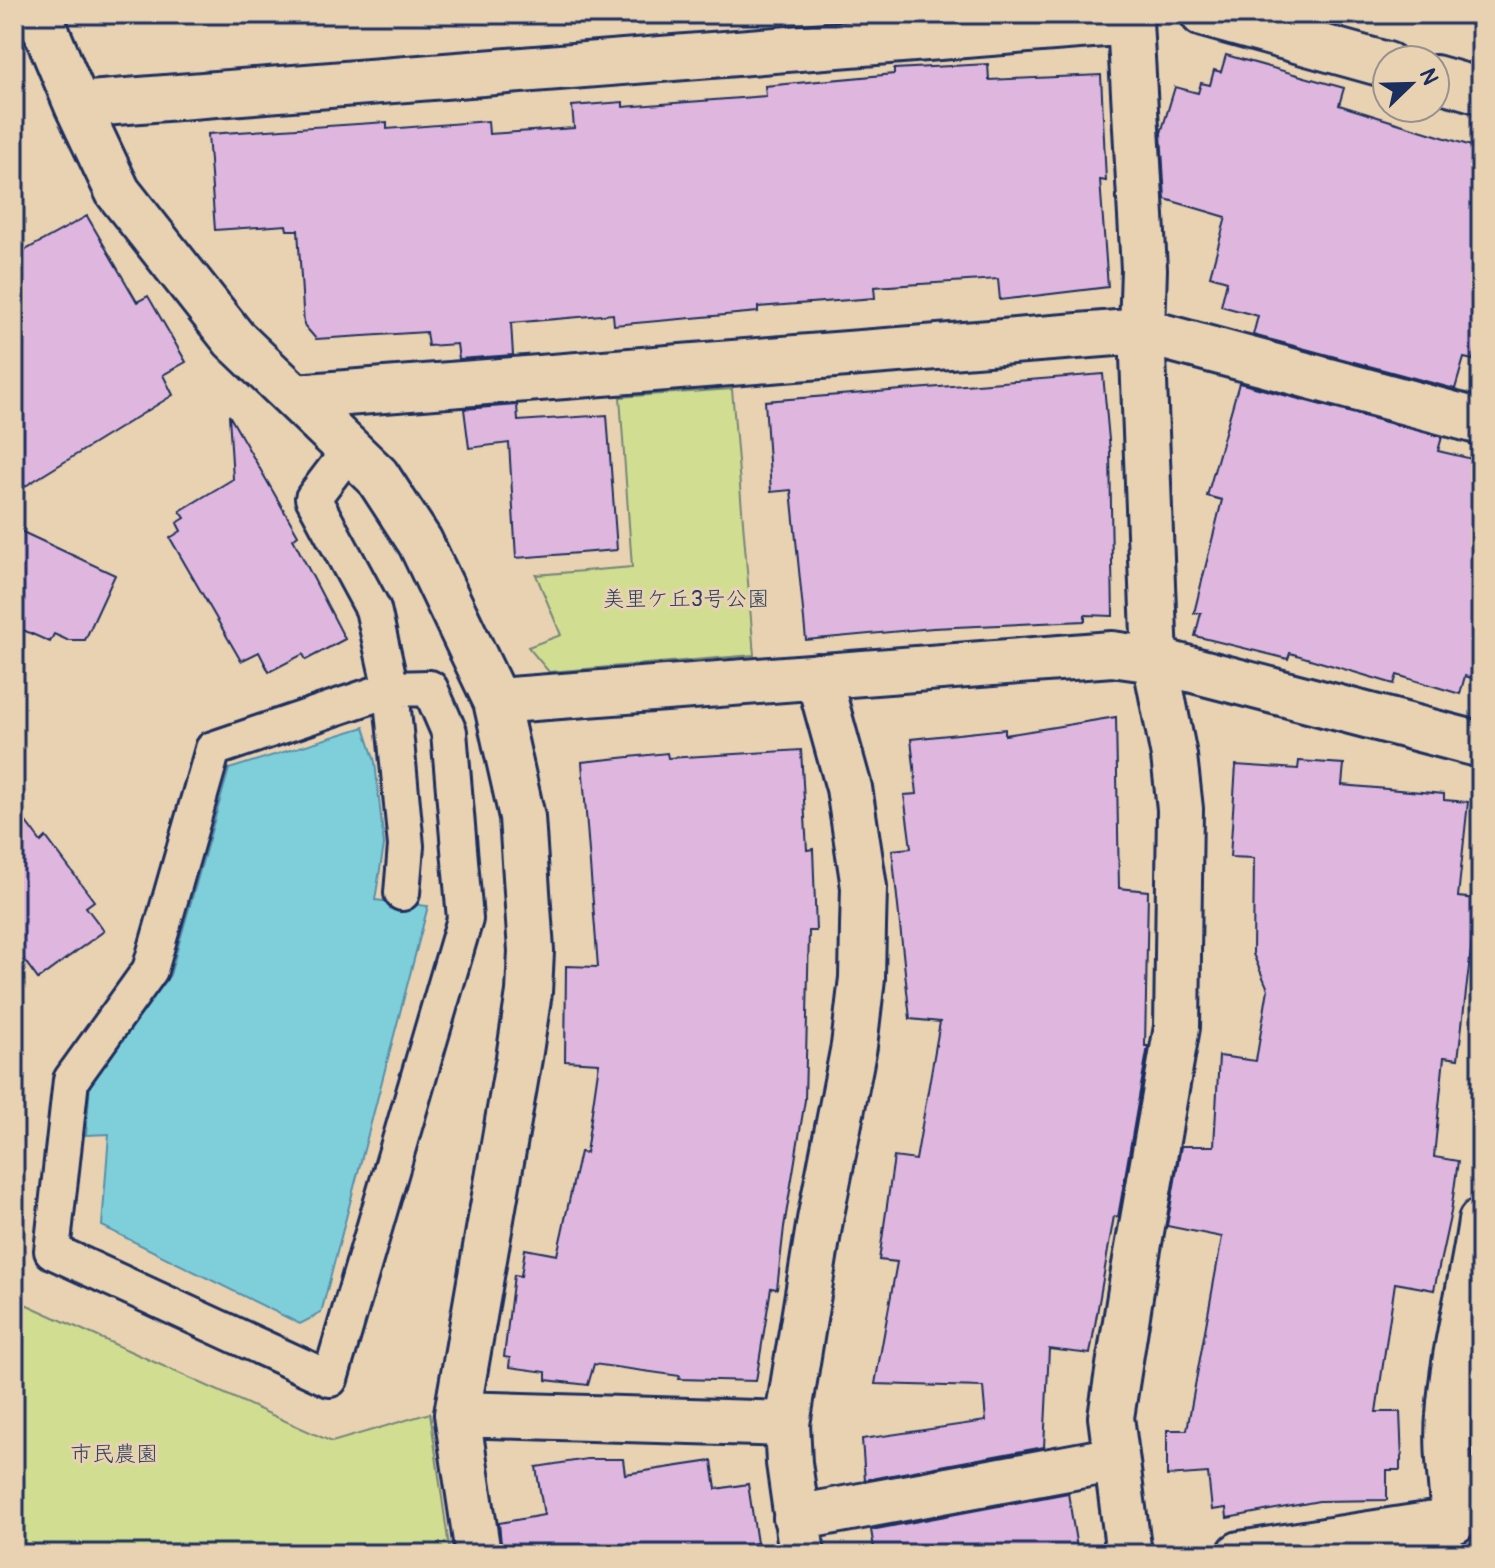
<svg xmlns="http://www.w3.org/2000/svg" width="1495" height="1568" font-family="Pangolin,'Klee One',sans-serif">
  <rect width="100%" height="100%" fill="#e9d2b2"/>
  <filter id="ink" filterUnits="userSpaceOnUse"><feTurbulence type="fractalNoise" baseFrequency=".0125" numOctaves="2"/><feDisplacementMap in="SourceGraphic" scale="16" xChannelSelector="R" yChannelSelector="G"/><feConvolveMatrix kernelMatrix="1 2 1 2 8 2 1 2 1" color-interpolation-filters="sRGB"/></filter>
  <g filter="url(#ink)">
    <!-- green -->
    <path fill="#d1de91" stroke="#768678" stroke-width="2" d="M732 389 754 655 549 672 528 647 561 635 536 575 632 567 620 397Z
      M14 1299 332 1442 430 1413 450 1554H14Z"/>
    <!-- water -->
    <path fill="#7fcfdb" stroke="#578fa9" stroke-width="2" d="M364 727 375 762 384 845 375 900 428 906 321 1313 300 1324 102 1226 109 1134 86 1135 90 1085 170 975 229 769Z"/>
    <!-- building -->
    <path fill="#dfb7de" stroke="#1b2f5e" stroke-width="2" d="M1226 55 1344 88 1339 105 1481 149V329L1473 360 1464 358 1455 389 1253 335 1258 316 1221 306 1227 281 1210 276 1226 217 1165 199 1161 133 1175 87 1198 93 1201 83 1210 85 1214 70 1221 72Z
      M988 64 989 80 1101 75 1106 181 1100 180 1108 287 1000 300 998 279 874 287 875 298 758 307V312L614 325 613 314 511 323 513 355 459 359 457 344 428 346 426 332 316 339 304 325 298 230H287L286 225 215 230 208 134 387 122V129L488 121 489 134 574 128 572 106 623 102V107L766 96 765 86 894 74V69Z
      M87 216 137 302 148 296 186 362 163 375 173 395 14 493V289L24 251Z
      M1103 374 1110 451 1113 616 1085 615V621L933 628 806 640 791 490 771 492 765 401Z
      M1239 383 1442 437 1438 451 1481 461V681L1465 676 1460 694 1397 675 1394 684 1290 653 1288 659 1195 636 1201 613H1194L1222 500 1207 496Z
      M517 405 518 421 607 415 617 550 516 558 509 443 469 448 464 409Z
      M229 415 298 535 293 539 345 639 306 660 303 654 269 672 259 652 241 661 170 538 181 531 177 523 185 518 180 511 233 479Z
      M14 528 115 575 85 640H67L54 634 50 642 14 626Z
      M1116 717 1119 888 1148 891 1145 1046H1148L1118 1217 1114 1216 1090 1354 1049 1349 1044 1447 865 1480 862 1439 986 1421 983 1387 875 1384 897 1262 879 1260 894 1157 916 1160 940 1022 910 1019 892 850 911 848 904 795 917 794 911 739 1005 729V735Z
      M801 750 807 850 813 849 816 931H809L805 1100 784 1227 777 1289 771 1288 756 1381 679 1379 680 1376 594 1364 588 1385 546 1380V1372L509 1367 510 1358 504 1357 514 1275 521 1276 525 1249 557 1255 580 1152 586 1153 599 1063 565 1061 566 966 598 967 582 762 667 753 668 758Z
      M1299 761 1344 764 1342 785 1444 794V800L1468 802 1458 897 1477 899 1458 1059 1444 1057 1434 1157 1458 1161 1451 1212 1434 1290 1395 1283 1376 1412H1400L1402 1461H1400V1470H1387V1500L1319 1501 1227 1518 1226 1508 1212 1510 1208 1473 1167 1476V1430H1187L1222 1237 1167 1226 1181 1146H1214L1219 1056 1256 1061 1268 989 1253 954 1254 858 1230 857 1236 765 1298 769Z
      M14 806 41 842 46 837 94 901 86 907 104 931 38 979 14 946Z
      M587 1459H623L625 1474 712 1461 716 1489 748 1484 757 1543 751 1544 752 1554H502L499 1523 544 1515 536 1467Z
      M1068 1493 1078 1554H875L871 1530Z"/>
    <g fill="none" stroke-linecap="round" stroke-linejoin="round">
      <defs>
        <path id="lane" d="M351 448 313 498 373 609 391 689 213 749 150 970 71 1080 52 1251 330 1379 465 919 449 732 430 688 391 689 406 846 402 893"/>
        <path id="street" d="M39 14 77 105 118 192 234 339 377 476 420 542 496 701 522 817 531 951 529 992 519 1058 457 1414 478 1554
          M1203 14 1387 65
          M1435 78 1481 91
          M77 105 1130 22
          M295 397 1142 331 1481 422
          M496 701 1112 654 1155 660 1481 745
          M457 1414 787 1424
          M796 1518 1116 1459
          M802 1554 789 1463 787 1424 820 1220 854 1046 862 978 863 927 864 887 849 788 818 676
          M1129 1554 1111 1417 1133 1277 1177 1027 1180 809 1174 756 1155 660 1142 331 1144 269 1130 22 1133 14
          M1240 1554 1454 1521C1452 1486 1446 1450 1449 1416 1453 1350 1472 1286 1481 1221"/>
      </defs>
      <!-- lane casing -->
      <use href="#lane" stroke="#1b2f5e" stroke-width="40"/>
      <!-- street casing -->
      <use href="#street" stroke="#1b2f5e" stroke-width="50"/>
      <!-- lane -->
      <use href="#lane" stroke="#e9d2b2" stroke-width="34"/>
      <!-- street -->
      <use href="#street" stroke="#e9d2b2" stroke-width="44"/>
    </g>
  </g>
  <g text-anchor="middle" stroke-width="6" stroke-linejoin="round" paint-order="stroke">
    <!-- park labels -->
    <g font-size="22" fill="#2d4063" stroke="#e9d2b2">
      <text x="686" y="606">美里ケ丘3号公園</text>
      <text x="114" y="1461">市民農園</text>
    </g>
  </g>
  <!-- margin -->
  <rect width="1495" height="1568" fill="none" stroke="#e9d2b2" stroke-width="48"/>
  <rect x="24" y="24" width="1447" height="1520" fill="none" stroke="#1b2f5e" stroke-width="3" filter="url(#ink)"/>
  <!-- north arrow -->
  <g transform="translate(1411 84) rotate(67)"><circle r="38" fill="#e9d2b2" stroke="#979190" stroke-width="2"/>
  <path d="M0-6L14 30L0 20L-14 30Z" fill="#1b2f5e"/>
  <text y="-12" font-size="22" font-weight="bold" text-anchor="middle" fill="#1b2f5e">N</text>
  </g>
</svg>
